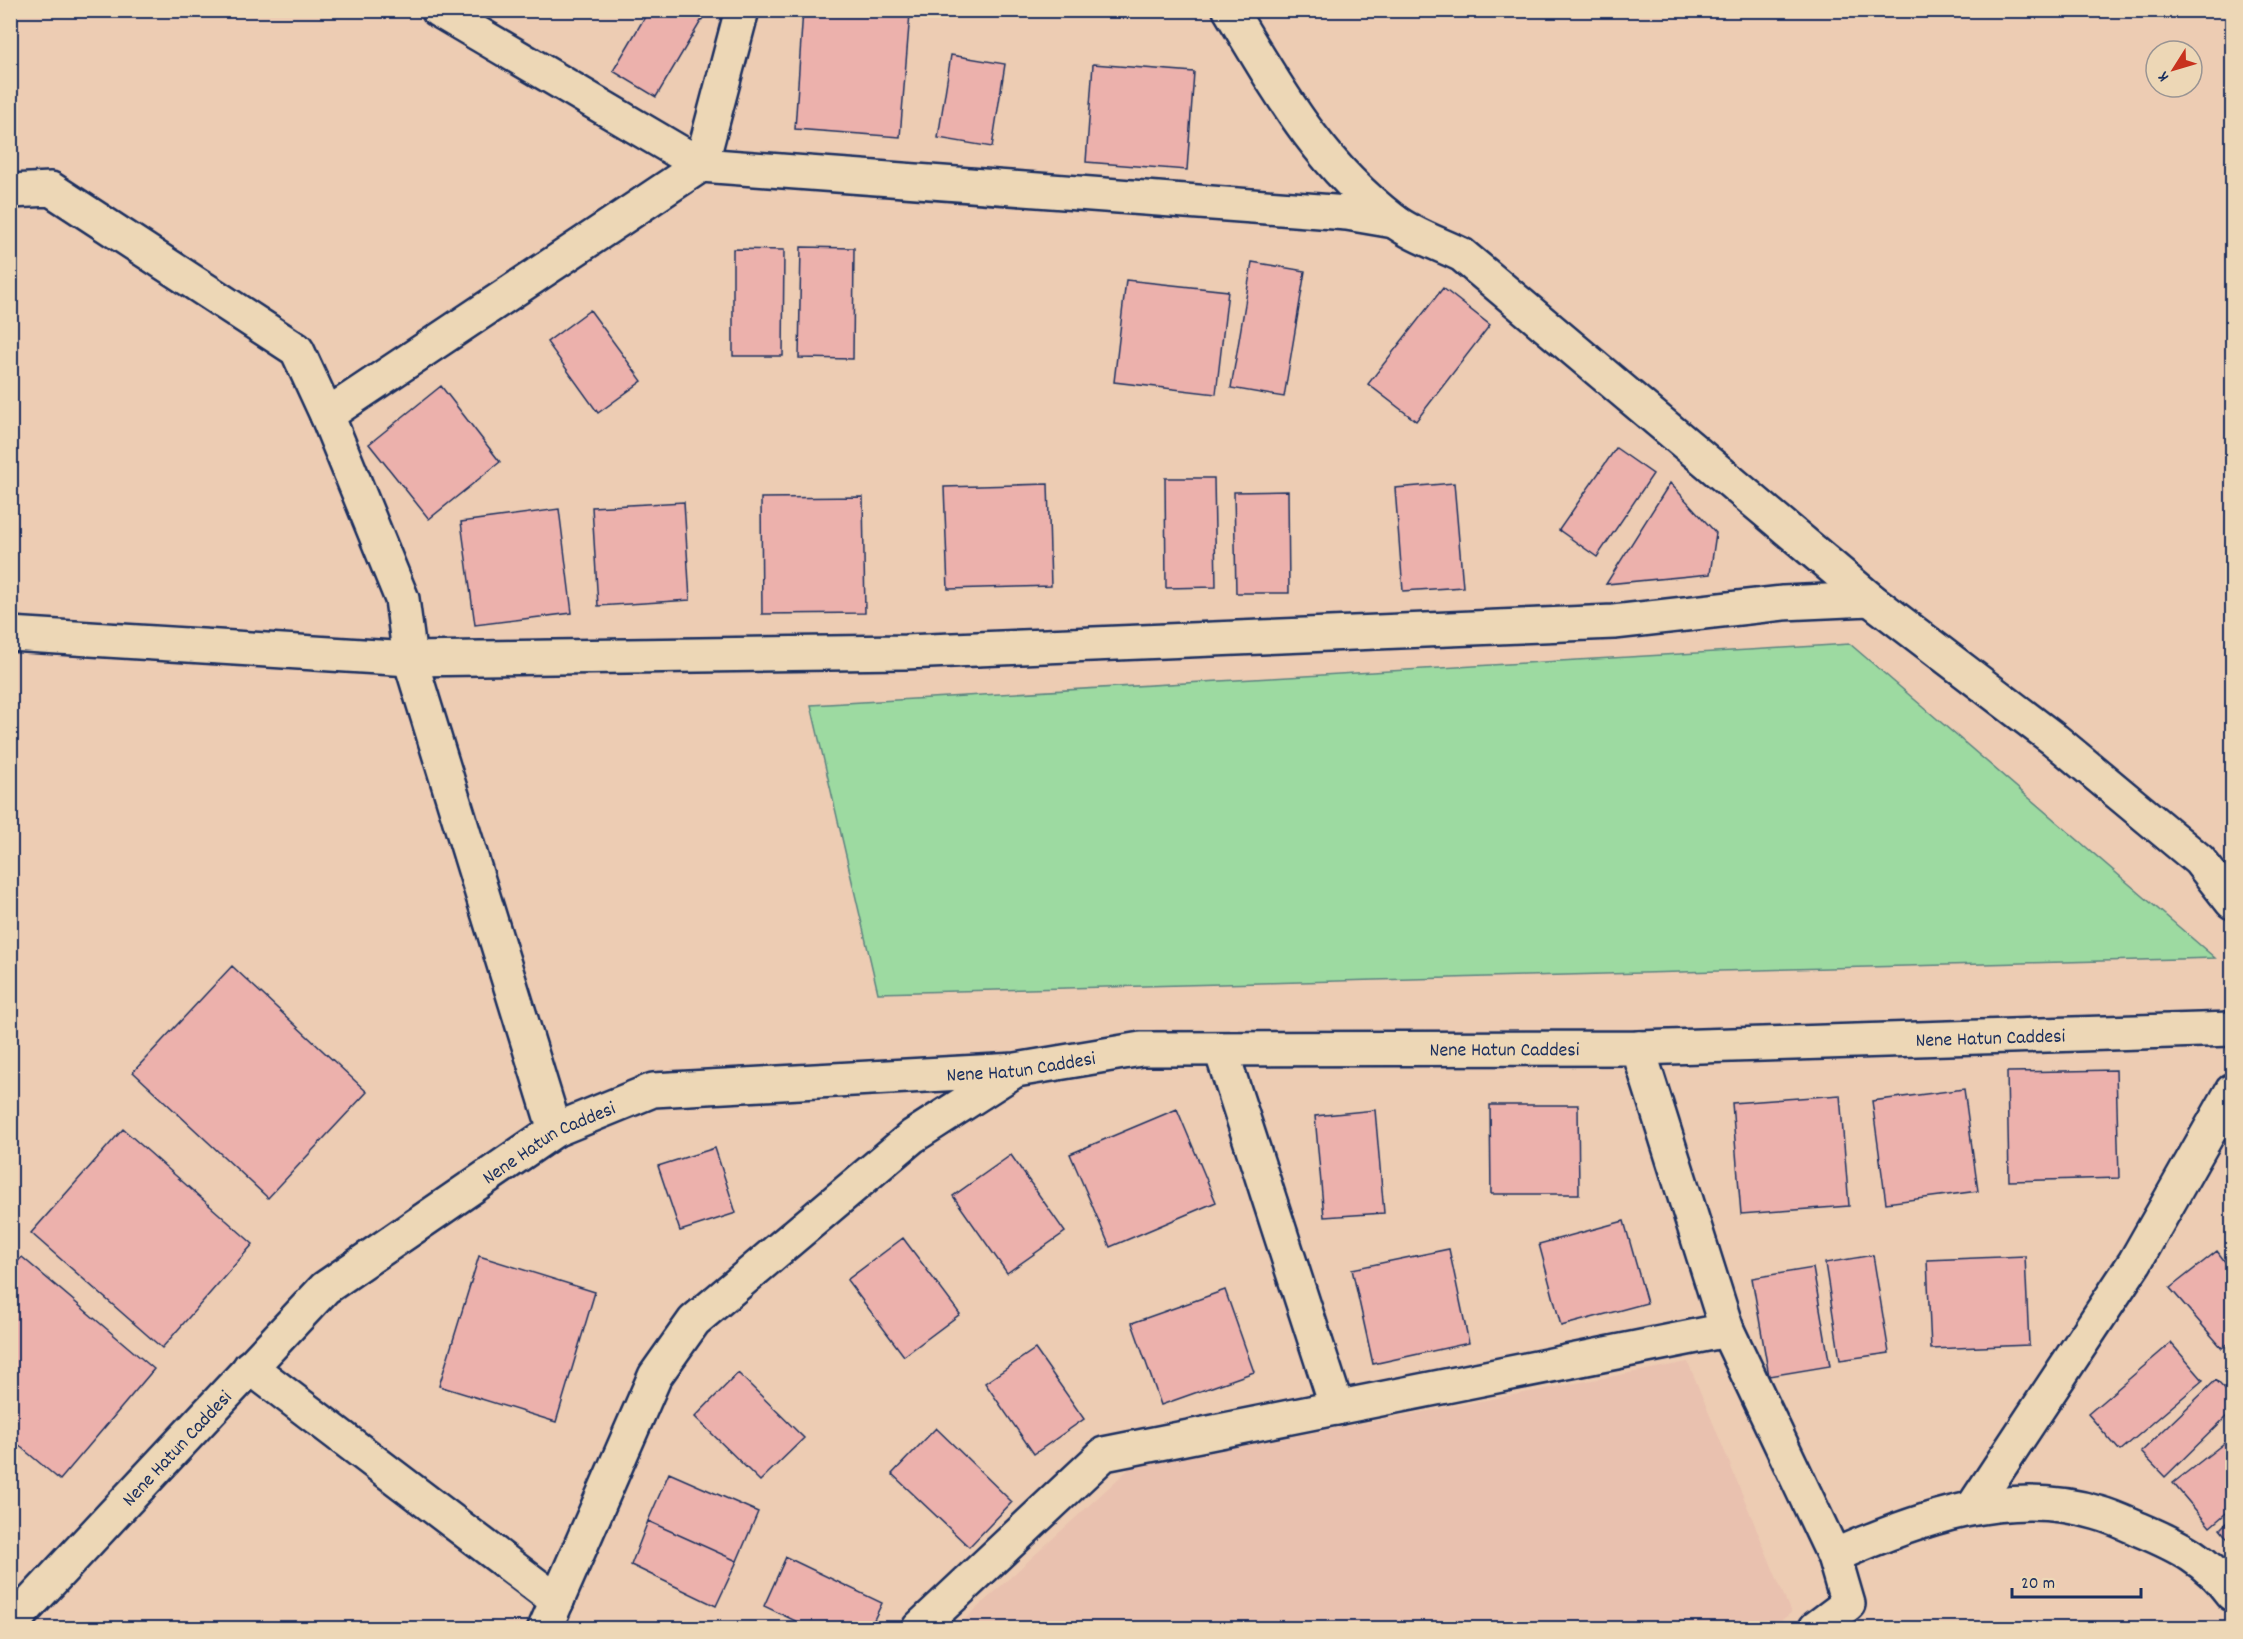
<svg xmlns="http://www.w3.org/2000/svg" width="2243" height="1639" font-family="Dekko,sans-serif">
  <rect width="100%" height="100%" fill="#edccb3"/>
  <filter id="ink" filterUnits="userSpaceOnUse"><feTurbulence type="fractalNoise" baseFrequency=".0167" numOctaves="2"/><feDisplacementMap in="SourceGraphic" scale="12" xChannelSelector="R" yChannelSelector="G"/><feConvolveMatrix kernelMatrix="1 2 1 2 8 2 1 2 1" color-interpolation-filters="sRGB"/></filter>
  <g filter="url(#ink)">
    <!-- built -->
    <path fill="#e9c1af" d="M1688 1362 1791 1613 1771 1628H955L1131 1467Z"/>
    <!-- green -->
    <path fill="#9ddaa1" stroke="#5c8480" stroke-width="1.5" d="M1850 644 2215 958 878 993 811 705Z"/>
    <!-- building -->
    <path fill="#ecb1ac" stroke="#1b2f5e" stroke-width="1.5" d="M649 10H695L704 16 656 97 613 71Z
      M803 10 910 13 900 137 795 129Z
      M1053 10H1128L1127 18Z
      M951 55 1005 64 992 147 938 138Z
      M1093 64 1194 72 1187 170 1086 162Z
      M801 247 854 248 853 359 799 358Z
      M733 249 784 250 783 356H733Z
      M1252 262 1305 271 1284 397 1231 388Z
      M1126 280 1228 291 1216 394 1114 382Z
      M1443 288 1490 325 1416 421 1368 384Z
      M590 310 642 381 598 413 547 342Z
      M441 386 500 462 429 519 369 444Z
      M1616 448 1653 474 1597 557 1559 530Z
      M1165 478H1214L1216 587 1166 588Z
      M1454 483 1463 587 1403 591 1395 488Z
      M1670 483 1716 533 1710 574 1606 584Z
      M1048 484 1051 586 948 589 944 487Z
      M1288 491 1289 593H1236L1234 492Z
      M863 497 865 613 762 614 761 498Z
      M684 502 690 600 598 606 592 507Z
      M559 509 572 613 475 625 461 522Z
      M232 966 367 1092 268 1198 133 1072Z
      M2116 1070 2119 1178 2009 1181 2007 1072Z
      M1964 1089 1978 1191 1886 1203 1872 1101Z
      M1840 1095 1849 1206 1741 1214 1732 1103Z
      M1490 1105H1578L1579 1194H1491Z
      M1177 1109 1216 1202 1110 1247 1070 1154Z
      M1375 1110 1384 1213 1324 1217 1315 1116Z
      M123 1129 253 1244 162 1348 31 1233Z
      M715 1148 736 1213 680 1231 658 1166Z
      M1011 1155 1065 1232 1007 1273 953 1196Z
      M1624 1221 1647 1303 1561 1326 1539 1244Z
      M903 1238 960 1314 904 1356 847 1280Z
      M1449 1249 1469 1343 1373 1364 1352 1269Z
      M2217 1251 2232 1271V1341L2222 1348 2170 1288Z
      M1873 1255 1889 1353 1840 1360 1825 1263Z
      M479 1256 595 1292 556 1422 439 1386Z
      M2025 1256 2029 1345 1931 1349 1927 1260Z
      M22 1257 154 1369 60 1480 10 1438V1270Z
      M1813 1268 1830 1366 1769 1376 1752 1278Z
      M1225 1290 1254 1372 1161 1405 1132 1323Z
      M2171 1343 2203 1380 2120 1451 2088 1414Z
      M1035 1349 1084 1419 1034 1454 985 1383Z
      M738 1373 804 1438 760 1481 695 1417Z
      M2216 1380 2232 1397V1411L2165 1477 2141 1452Z
      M936 1428 1012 1502 969 1547 892 1474Z
      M2232 1437V1508L2210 1527 2173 1483Z
      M669 1473 758 1512 737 1561 648 1521Z
      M2232 1517V1544L2220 1529Z
      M648 1521 737 1561 716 1606 631 1565Z
      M786 1557 882 1603 870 1628H810L764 1606Z"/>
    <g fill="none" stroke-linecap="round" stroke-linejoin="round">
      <defs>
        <g id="minor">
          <path d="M438 10 701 165 742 10"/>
          <path d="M1230 10C1278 89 1317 162 1393 220 1412 235 1440 244 1462 255L1870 599 2055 740 2199 860 2232 902"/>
          <path d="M10 191 51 189 297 350 327 415"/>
          <path d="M10 634 410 659 905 652 1614 622 1783 603 1870 599"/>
          <path d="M1638 1048 1727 1330"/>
          <path d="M1221 1050 1337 1408"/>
          <path d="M555 1130 410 659 402 599 327 415 701 165 1347 213 1394 221"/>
          <path d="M250 1367 557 1601"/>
          <path d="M1973 1507 2135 1262 2232 1091"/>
          <path d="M1834 1556C1915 1520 2009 1485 2098 1513 2113 1517 2127 1524 2141 1530 2179 1546 2207 1560 2232 1594"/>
          <path id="s1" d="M10 1625 325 1288 555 1130 653 1090 1016 1070 1141 1049 1638 1048 2232 1029"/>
          <path d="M545 1628 655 1376 694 1321 913 1136 1014 1071"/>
          <path d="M919 1628 1104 1454 1727 1330 1834 1556 1848 1604 1816 1628"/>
        </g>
      </defs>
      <!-- minor casing -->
      <use href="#minor" stroke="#1b2f5e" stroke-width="38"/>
      <!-- minor -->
      <use href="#minor" stroke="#edd7b6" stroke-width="33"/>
    </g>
  </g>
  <g text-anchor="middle" stroke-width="4.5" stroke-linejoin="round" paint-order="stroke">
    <!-- street labels -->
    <g font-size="20" fill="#1b2f5e" stroke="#edd7b6">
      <text dy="7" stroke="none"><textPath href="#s1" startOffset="2186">Nene Hatun Caddesi</textPath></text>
      <text dy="7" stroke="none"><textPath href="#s1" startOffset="1700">Nene Hatun Caddesi</textPath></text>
      <text dy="7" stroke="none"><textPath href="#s1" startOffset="1215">Nene Hatun Caddesi</textPath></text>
      <text dy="7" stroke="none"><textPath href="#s1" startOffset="729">Nene Hatun Caddesi</textPath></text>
      <text dy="7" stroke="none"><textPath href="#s1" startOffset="243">Nene Hatun Caddesi</textPath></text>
    </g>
  </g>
  <!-- margin -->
  <rect width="2243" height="1639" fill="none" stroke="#edd7b6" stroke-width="36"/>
  <rect x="18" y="18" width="2207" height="1603" fill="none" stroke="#1b2f5e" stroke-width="2" filter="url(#ink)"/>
  <!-- north arrow -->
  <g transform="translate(2174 69) rotate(233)"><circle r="28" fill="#edd7b6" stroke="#999493" stroke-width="1.5"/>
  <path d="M0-4.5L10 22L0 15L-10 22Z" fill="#c8321e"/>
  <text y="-9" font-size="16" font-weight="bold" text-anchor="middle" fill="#1b2f5e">K</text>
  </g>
  <!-- scale -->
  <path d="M2012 1588v9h129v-9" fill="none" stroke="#1b2f5e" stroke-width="3"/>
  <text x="2021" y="1588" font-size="18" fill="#1b2f5e" stroke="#edd7b6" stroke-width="4.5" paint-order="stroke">20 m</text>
</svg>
